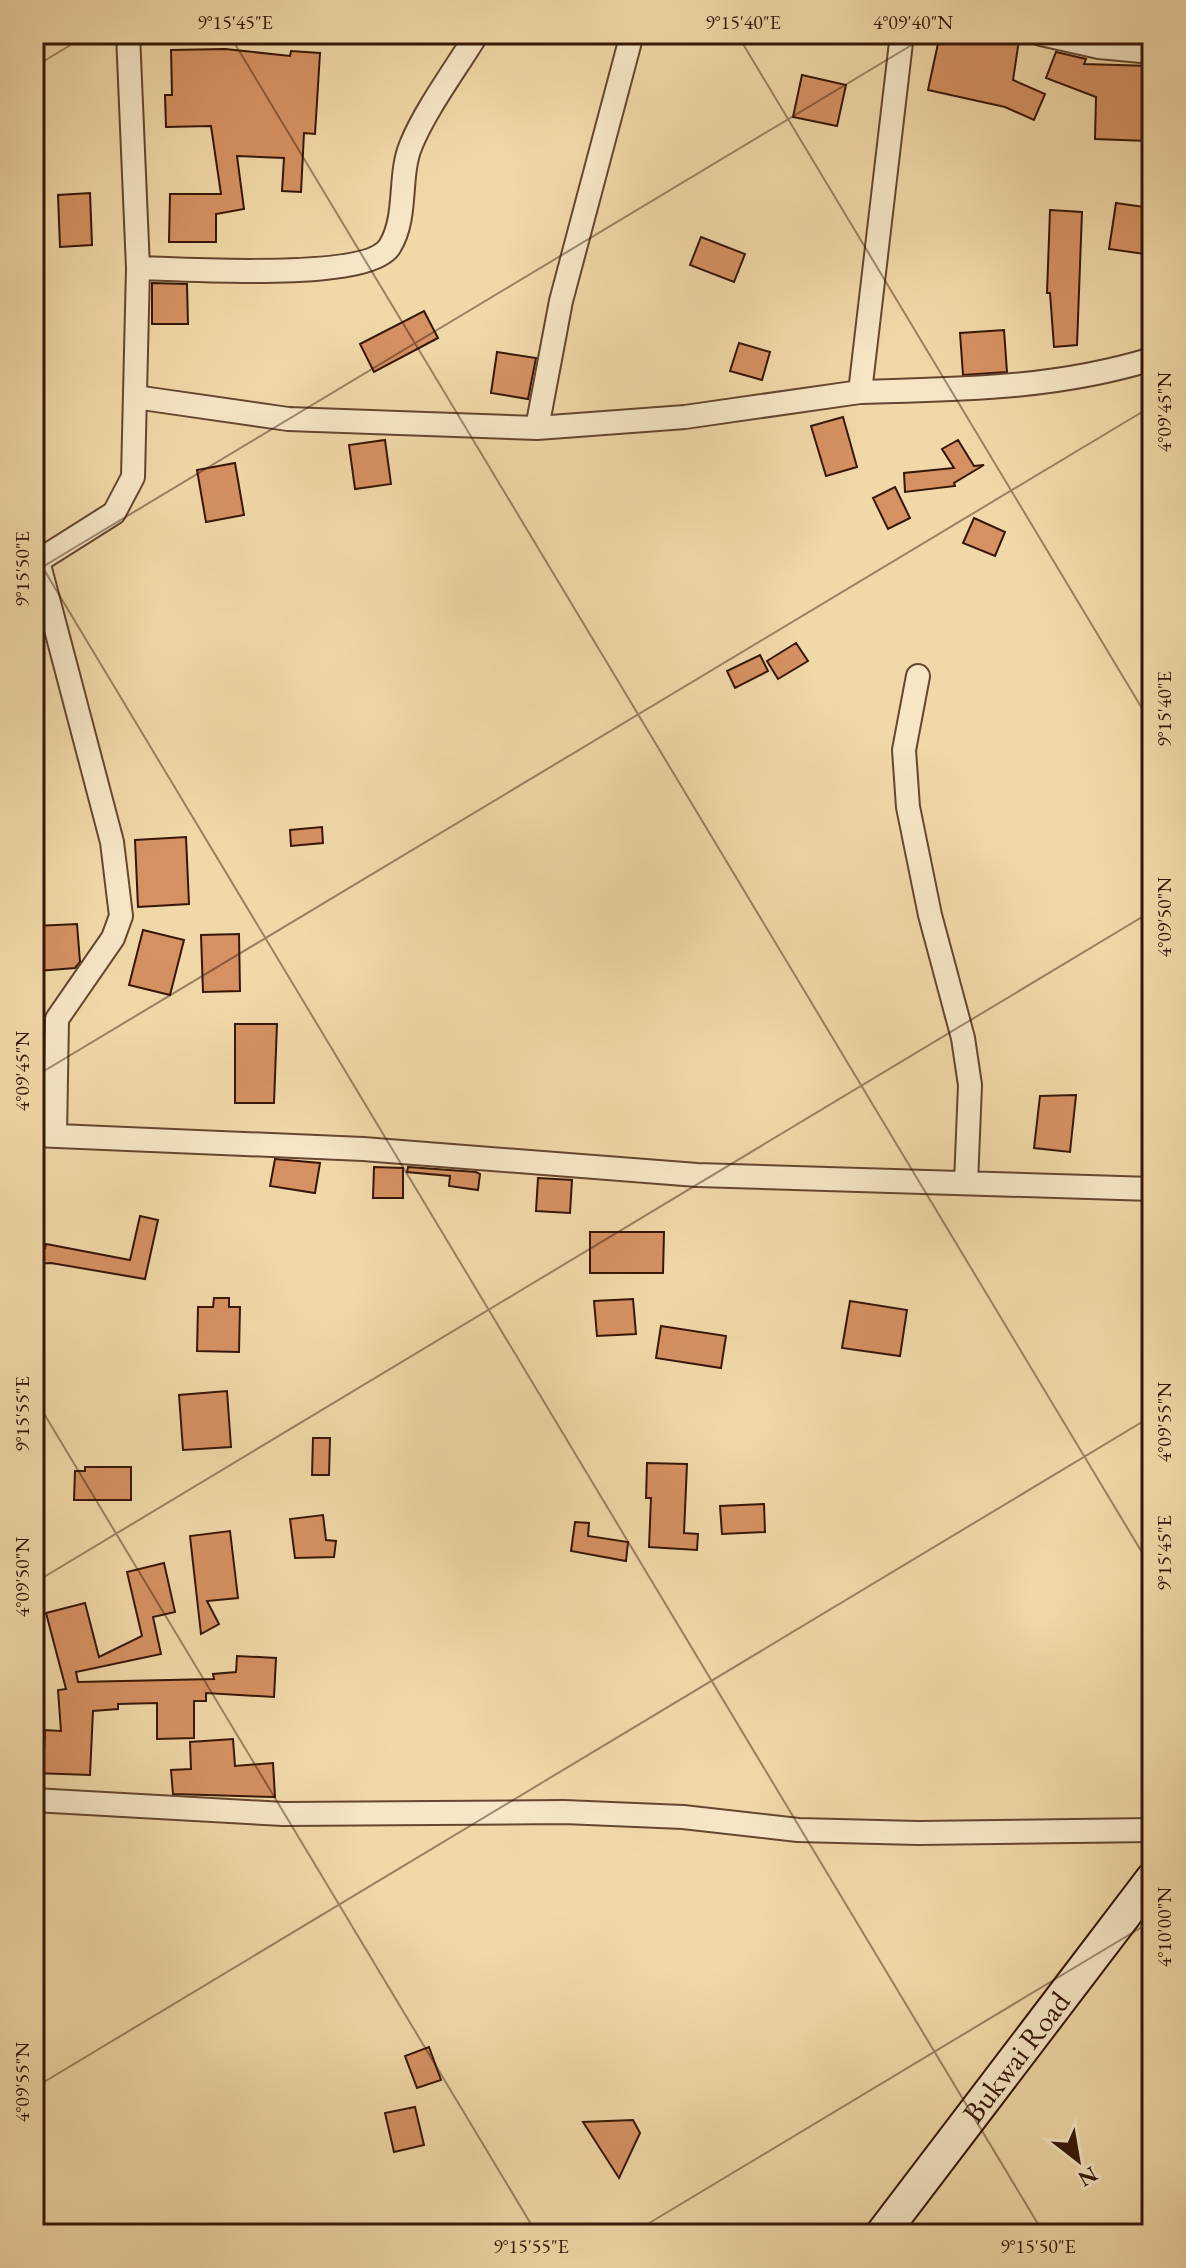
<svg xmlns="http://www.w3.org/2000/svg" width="1186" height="2268" font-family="'EB Garamond',serif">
  <rect width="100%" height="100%" fill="#f1d8a8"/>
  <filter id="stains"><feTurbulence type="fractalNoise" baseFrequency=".0025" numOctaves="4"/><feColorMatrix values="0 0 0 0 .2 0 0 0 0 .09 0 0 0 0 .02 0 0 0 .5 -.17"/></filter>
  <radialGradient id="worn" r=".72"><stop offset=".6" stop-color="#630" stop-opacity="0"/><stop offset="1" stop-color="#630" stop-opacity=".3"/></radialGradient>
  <!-- building -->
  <path fill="#d69162" stroke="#361608" stroke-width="2" d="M940 34 1019 40 1013 80 1045 94 1034 120 1005 107 928 90Z
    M225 49 290 56 291 51 320 53 315 134 304 133 301 192 282 191 284 158 237 156 244 209 216 214V242H169L170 194H221L211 126 166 127 165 95H172L171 50Z
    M1056 52 1086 59 1084 64 1151 66 1152 134H1148V141L1095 139 1096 97 1046 78Z
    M802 75 846 85 837 126 793 117Z
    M90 193 92 245 60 247 58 195Z
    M1116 203 1152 208V255L1109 249Z
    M1050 210 1082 212 1077 345 1054 347 1050 293H1047Z
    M701 237 745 254 734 282 690 265Z
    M152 283 187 284 188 324H152Z
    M424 311 438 338 374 372 360 344Z
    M1004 330 1007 372 963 375 960 333Z
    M739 343 770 352 762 380 730 371Z
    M497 352 536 358 528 399 491 393Z
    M843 417 857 467 826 476 811 426Z
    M385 440 391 484 355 489 349 445Z
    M958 440 974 466 984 465 954 483 955 486 905 492 904 473 954 468 942 449Z
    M235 463 244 515 206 522 197 470Z
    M895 487 910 518 888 529 873 498Z
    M974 518 1005 532 995 556 963 543Z
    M796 643 808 661 778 679 767 661Z
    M760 655 768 671 735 688 727 671Z
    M322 827 323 843 291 846 290 830Z
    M186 837 189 904 138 907 135 840Z
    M77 924 80 962 75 968 38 971 35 926Z
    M143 930 184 940 170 995 129 985Z
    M239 934 240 991 203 992 201 935Z
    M235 1024H277L274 1103H235Z
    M1076 1095 1070 1152 1034 1148 1040 1096Z
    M275 1159 320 1163 315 1193 270 1186Z
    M374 1167 403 1168V1198H373Z
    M408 1167 476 1172 480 1174 478 1190 449 1186 450 1176 407 1172Z
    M538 1178 572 1180 570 1213 536 1211Z
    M140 1216 158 1220 145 1279 51 1263 34 1264V1248H45L46 1244 130 1260Z
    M590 1232H664L663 1273H590Z
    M214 1298H229V1307H240L239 1352 197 1351 198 1307H213Z
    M633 1299 636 1334 597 1336 594 1301Z
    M850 1301 907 1310 900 1356 842 1348Z
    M661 1326 726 1336 721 1368 656 1358Z
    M227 1391 231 1447 183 1450 179 1395Z
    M313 1438H330L329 1475H312Z
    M647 1463 687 1464 684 1533 698 1534 697 1550 649 1547 651 1498H646Z
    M85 1467H131V1500H74L75 1471H85Z
    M764 1504 765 1532 722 1534 720 1506Z
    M323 1515 326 1540 336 1541 334 1557 295 1558 290 1519Z
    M575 1522 589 1523 588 1536 628 1542 626 1561 571 1551Z
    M230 1531 238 1598 207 1601 219 1624 201 1634 190 1536Z
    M164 1563 175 1612 153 1617 161 1654 76 1672 78 1682 214 1679 213 1674 236 1672 237 1656 276 1658 274 1697 206 1693V1701H194V1738L157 1739V1703L118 1704V1709L93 1711 90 1775 34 1773V1750L44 1751 45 1730 61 1731 58 1690 66 1689 46 1613 85 1603 99 1657 142 1636 127 1572Z
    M233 1739 235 1766 273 1763 275 1797 173 1794 171 1770 191 1769 190 1742Z
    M429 2047 441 2080 417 2088 405 2056Z
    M415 2107 424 2145 394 2152 385 2113Z
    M633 2120 640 2133 619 2178 583 2122Z"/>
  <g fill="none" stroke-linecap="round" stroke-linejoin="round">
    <defs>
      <path id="street" d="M902 34 860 392C962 389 1054 389 1152 359
        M1041 34 1099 47 1152 52
        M138 268C182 269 369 282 390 246 408 216 398 176 411 145 425 110 457 67 477 34
        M135 397 288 419 537 428 685 417 860 392
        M537 428 561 301 632 34
        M918 676 904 750 908 807 930 915 963 1038 970 1085 966 1183
        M34 1135 363 1149 697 1175 1152 1189
        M55 1136 57 1019 113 938 121 916 112 842 38 561 114 513 133 477 138 268 128 34
        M34 1800 283 1814 564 1812 683 1817 798 1830 918 1833 1152 1830"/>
      <g id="secondary">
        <path id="s1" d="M882 2234 1152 1879"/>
      </g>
    </defs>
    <!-- street casing -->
    <use href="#street" stroke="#654630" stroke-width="26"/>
    <!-- secondary casing -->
    <use href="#secondary" stroke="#361608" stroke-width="36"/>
    <!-- street -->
    <use href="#street" stroke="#f6e6c6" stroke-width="22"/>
    <!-- secondary -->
    <use href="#secondary" stroke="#f6e6c6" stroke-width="32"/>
  </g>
  <!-- ticks -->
  <path fill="none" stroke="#361608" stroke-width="2" stroke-opacity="0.45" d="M229 34 1152 1569M737 34 1152 725M34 67 89 34M34 553 1044 2234M34 572 930 34M34 1077 1152 406M34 1397 537 2234M34 1583 1152 911M34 2088 1152 1416M631 2234 1152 1921"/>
  <g text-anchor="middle" stroke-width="7" stroke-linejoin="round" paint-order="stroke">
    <!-- street labels -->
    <g font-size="30" fill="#361608" stroke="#f6e6c6">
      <text dy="10" stroke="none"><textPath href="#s1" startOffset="222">Bukwai Road</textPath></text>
    </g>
  </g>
  <!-- margin -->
  <rect width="1186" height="2268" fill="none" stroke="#f1d8a8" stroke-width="88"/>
  <!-- north arrow -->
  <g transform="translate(1078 2160) rotate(149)" stroke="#f6e6c6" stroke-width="6" paint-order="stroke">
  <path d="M0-6L14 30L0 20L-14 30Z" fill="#361608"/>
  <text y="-12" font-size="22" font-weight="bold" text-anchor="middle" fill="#361608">N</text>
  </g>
  <rect x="44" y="44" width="1098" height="2180" fill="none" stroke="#361608" stroke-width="3"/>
  <g font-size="20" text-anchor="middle" fill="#361608">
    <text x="235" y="29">9°15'45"E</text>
    <text x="743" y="29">9°15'40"E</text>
    <text x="913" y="29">4°09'40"N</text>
    <text transform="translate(1164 412) rotate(-90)" y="7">4°09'45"N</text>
    <text transform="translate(22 569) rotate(-90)" y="7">9°15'50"E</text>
    <text transform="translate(1164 709) rotate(-90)" y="7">9°15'40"E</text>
    <text transform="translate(1164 917) rotate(-90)" y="7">4°09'50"N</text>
    <text transform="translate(22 1071) rotate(-90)" y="7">4°09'45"N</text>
    <text transform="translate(22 1414) rotate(-90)" y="7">9°15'55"E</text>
    <text transform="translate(1164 1422) rotate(-90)" y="7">4°09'55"N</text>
    <text transform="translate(1164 1553) rotate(-90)" y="7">9°15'45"E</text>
    <text transform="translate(22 1577) rotate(-90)" y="7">4°09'50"N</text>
    <text transform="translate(1164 1927) rotate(-90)" y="7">4°10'00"N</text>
    <text transform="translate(22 2082) rotate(-90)" y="7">4°09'55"N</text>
    <text x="531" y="2253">9°15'55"E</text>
    <text x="1038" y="2253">9°15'50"E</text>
  </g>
  <rect width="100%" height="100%" filter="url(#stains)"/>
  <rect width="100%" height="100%" fill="url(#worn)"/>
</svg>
